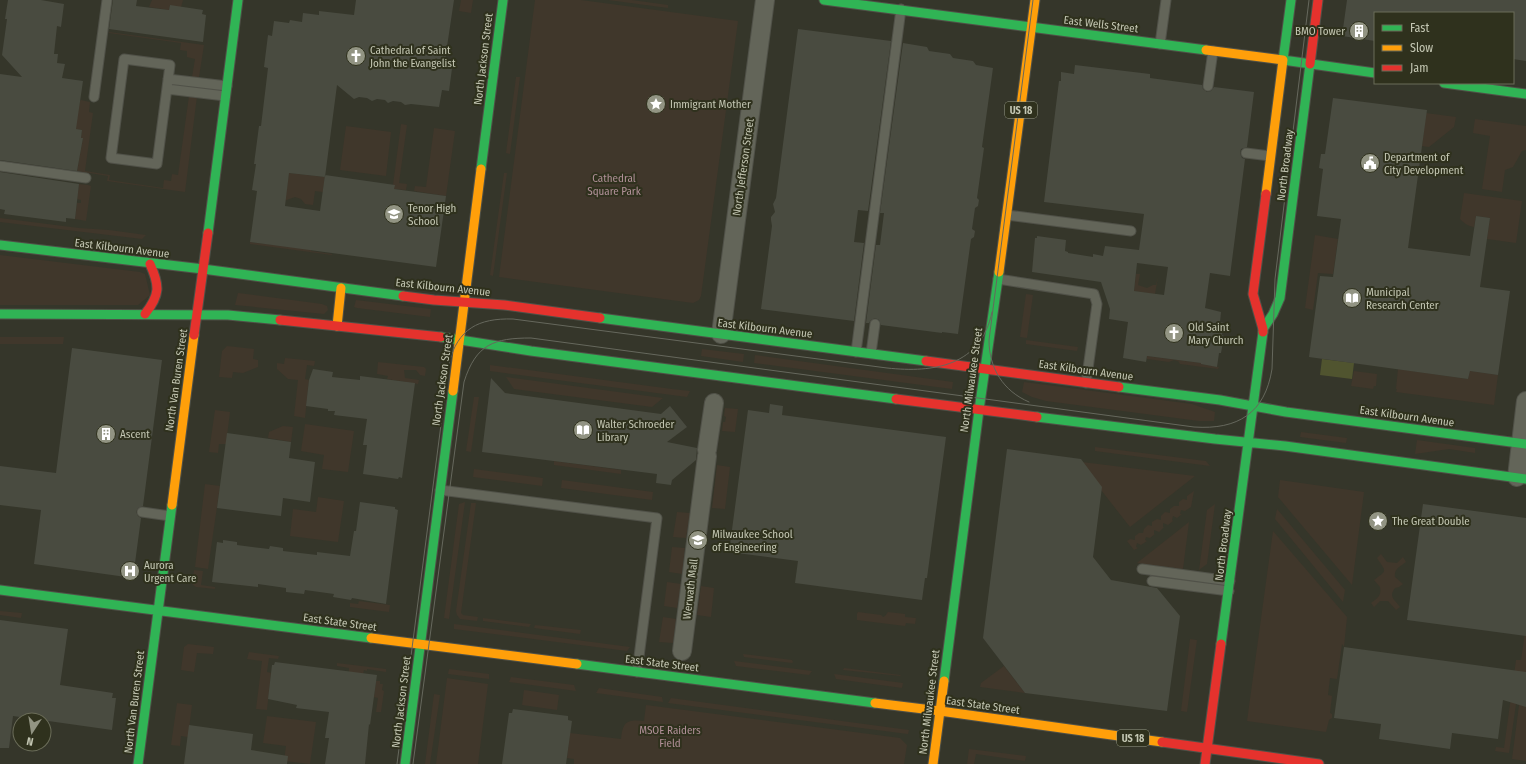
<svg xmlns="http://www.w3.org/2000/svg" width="1526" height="764" font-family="'Fira Sans Condensed',sans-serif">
  <rect width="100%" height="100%" fill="#35362a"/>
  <!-- green -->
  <path fill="#40372b" d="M152 0H183L180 11 170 5 169 10 149 7Z
    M461 0H473L471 13 459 11Z
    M535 0H581L738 21 701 296 699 300 693 303 499 277Z
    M608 0H632L668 5V8Z
    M109 32 204 45 199 77H192L195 59 187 57V51L180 50 181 43 109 33Z
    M516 77H520L510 154 506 153Z
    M189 96H197L185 192 107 181 108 176 77 171 83 138H81L82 130 75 129 80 101 81 100 90 102 89 112 93 113 85 171 110 175 109 180 163 188 164 180 171 181 172 174 178 175Z
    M1426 113 1456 117 1454 127 1429 147 1422 146Z
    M1475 119 1526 126V150L1522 151 1513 167 1505 170 1502 192 1482 189 1490 136 1473 133Z
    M401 124 407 125 399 183 407 184 406 190 394 189V186L393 185Z
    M346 126 391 132 386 176 340 170Z
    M434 128 455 131 446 196 414 191 415 186 426 187Z
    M289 173 325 177 323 192 315 191 313 205 305 204 301 199 295 197 284 201 286 194Z
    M504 173H507L493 276 490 275Z
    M79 184 88 185 91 186 86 221 75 219 77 203H81V200L77 199Z
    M1464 193 1522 201 1516 243 1487 239 1490 218 1476 216 1474 227C1468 226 1465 224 1460 219Z
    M0 218 79 228 109 230 146 235 142 239 0 222Z
    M1315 235 1338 239 1333 274 1318 273 1313 310 1305 308Z
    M250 242 311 249V251L332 254V255L250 244Z
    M0 255 140 272 145 274 150 295 138 305H0Z
    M1136 274H1140L1138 285 1147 288 1153 285H1156L1158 277 1155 294 1134 291Z
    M238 293 322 304 327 306 328 310 324 314 235 305Z
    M1026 294 1033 295 1027 338 1020 337Z
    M356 300 431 309 430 317 357 308 354 307Z
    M0 337H64L63 344H0Z
    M1026 340 1078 347 1077 351 1026 344Z
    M227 346 254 349 253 359 258 360V367L243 373 233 372 232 378 219 377 222 351Z
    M702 349 744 354 743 362 701 356Z
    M755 355 953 382 952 389 754 363Z
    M1147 356 1201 363V364L1219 367 1218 369 1180 364 1178 361 1174 360 1169 362 1147 359Z
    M285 358 315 361 314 366 307 365 305 379 309 380 305 418 294 416 298 380 288 379 277 369V363L284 364Z
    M378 362 424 367 426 369 425 376 420 375 416 370H404L405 378 419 380 418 384 387 379 388 376 377 374Z
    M490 365 672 389 690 391 687 397 490 371Z
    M1398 369 1468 379 1470 371 1498 375 1494 405 1396 392 1397 389H1396Z
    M1354 371 1377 374 1376 386H1374L1373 389 1351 386Z
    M506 377 663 398 652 407 514 389Z
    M1024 382 1192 404 1215 412 1214 421H1199L1046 401 1032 397 1022 392Z
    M474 397H479L471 452 466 451Z
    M725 408 738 409 735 432 722 431 723 422H725L726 417 724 416Z
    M215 410 230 412 226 444H219L218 453 209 452Z
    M305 424 354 431 348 472 322 469 324 455 301 451Z
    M283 426 293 427 291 442 268 438 269 432Z
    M1301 432 1347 438 1346 443 1300 437Z
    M1417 440 1475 448V453L1449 449 1415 454Z
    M1095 447 1206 461 1210 466 1095 451Z
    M554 461 621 470V474L554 465Z
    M1082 462 1195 476 1130 527 1101 490Z
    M717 465 730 467 725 509 712 508Z
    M474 469 543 478 542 486 473 477Z
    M562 480 653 492 652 500 561 488Z
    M1280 480 1364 492 1352 585 1278 497Z
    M205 484 220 486 208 569 195 567Z
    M1194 491 1191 507 1185 511 1181 510 1180 514H1182L1177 518 1173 516 1172 520 1173 521 1168 525 1163 523V527H1164L1159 532 1154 530V534H1155L1150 538 1146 537 1145 540 1147 541 1141 545 1137 543 1136 547 1138 548 1134 550 1127 541 1130 539 1135 540V536L1139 533H1143L1144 529 1148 525 1152 526V522L1157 519 1161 520V516L1165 512 1170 513V509L1174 506H1179V502L1183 499 1187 500V496Z
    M318 497 344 501 338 542 290 536 293 509 316 512Z
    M465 502 449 619 444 618 459 504Z
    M471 503H476L461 613 463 615 478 617 477 621 460 619 457 615 456 611Z
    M1215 504 1207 564 1199 570 1207 510Z
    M1277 509 1345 590 1343 602 1275 519Z
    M677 512 690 513 686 538 673 537Z
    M1189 522 1183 569 1137 563Z
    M1273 531 1347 617 1344 647 1342 644 1337 679 1330 678 1328 695 1332 696 1330 713 1332 714V718L1329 720 1326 732 1247 721Z
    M672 547 685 548 682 574 669 572Z
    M1381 554 1387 562 1397 563 1403 557 1406 562C1400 567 1394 568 1395 577L1403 584 1399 587 1395 588C1388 597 1395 600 1400 607L1396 610 1388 601H1380L1374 607 1371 603C1377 598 1382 596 1380 587L1374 580C1388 570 1386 572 1377 558Z
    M194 570 203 571 201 585 215 587V589L196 587 192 584Z
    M667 582 681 584 677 608 664 606Z
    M701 586 714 588 711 617 697 615Z
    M359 601 390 605 389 612 350 607V603L358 604Z
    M0 611 22 613 21 618 0 615Z
    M858 612 881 615 883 617 885 616 888 612 905 614V617L916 618 915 624 906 623 905 626 857 620V614Z
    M663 617 676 619 673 643 659 642Z
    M483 618 531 624 529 627 483 621Z
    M454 624 630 647 627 651 454 629Z
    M535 625 581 630 580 634 534 628Z
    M1526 626V761L1512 759 1519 705 1516 704 1509 753 1495 751 1496 747 1504 748 1516 660H1521Z
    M1190 639 1197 640 1187 712 1181 711Z
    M188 644 214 647 213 654 197 653 194 672 181 670 184 647Z
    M249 652 279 656 278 659 269 658 267 672 271 673 267 710 256 709 262 661 247 659Z
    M743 654 792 660 793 662 792 663 744 657Z
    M734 661 812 671 809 675 736 666Z
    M337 663 386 669V672L367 669V671L364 670 363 674 349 672V668L337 666Z
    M1004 666 1025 693 980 687 981 683Z
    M844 668 900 675 901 676 843 670Z
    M449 669 489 674V679L448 674Z
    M834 674 903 683 902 688 836 679Z
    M511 677 574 685 576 691 509 682Z
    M447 678 488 684 478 764H436Z
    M376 681H380V684H383L382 690 384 691 381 712H376L378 698 374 697Z
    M599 688 662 697 663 702 596 693Z
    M524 690 559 695 557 710 522 705Z
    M434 694 440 695 430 764H425Z
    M671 698 909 730 908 734 900 733 668 703Z
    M177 703 192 705 188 737 181 736 180 746 171 745Z
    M646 705 900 738 907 745 904 764H574V759L567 758 570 733 621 739C623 722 626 719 644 721Z
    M267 716 316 722 310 764 284 761 286 746 263 743Z
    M969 749 1026 756 1025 761 976 754 974 764H967Z"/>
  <!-- water -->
  <path fill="#50542f" d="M1322 359 1354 363 1352 379 1320 375Z"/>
  <!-- building -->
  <path fill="#494b40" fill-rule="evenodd" d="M8 0H41L64 4 61 27 57 26 54 54H58L57 63 65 64 62 78 83 81 76 129 82 130 81 138H83L77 171 0 160V74L22 77 2 55 7 19H5Z
    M113 0H137L136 6 169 10 170 5 203 10 202 14 206 15 203 42 109 29Z
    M356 0H454L445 60 453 61 449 91 442 90 439 107 411 104 405 105 401 102 393 101 388 103 385 100 377 99 372 101 367 98 359 97 354 99 337 85 325 177 289 173 285 206 320 211 325 175 395 185 394 189 446 196 436 267 250 242 257 191 252 190 256 164H254L259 126H261L268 68 264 67 268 35 272 36 274 21 289 23 290 20 302 22 303 13 319 15V11L354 15Z
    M1347 0H1526V61L1513 59V13H1375V41L1342 36Z
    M798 29 891 41 868 211 858 210 854 242 864 243 854 321 761 309 772 226 771 220V217L775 212 773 204 776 198Z
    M903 43 927 47 929 51 950 54 953 58 973 61 976 65 993 68 982 147 984 148 977 198 979 200 978 206 975 208 972 229 975 231 974 237 971 239 958 334 942 332V333L881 325 879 320 875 318 871 320 869 323H866L876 245H880L884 213H880Z
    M1075 65 1150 74V78L1202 85 1203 89 1207 92 1211 91 1214 87 1254 92 1247 147 1241 149 1240 153 1242 158 1245 159 1230 276 1210 273 1205 308 1221 312 1220 322 1224 323 1222 335 1224 336 1221 353H1219L1217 367 1201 364V363L1147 356 1146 362 1123 358 1128 322 1109 319 1110 309 1101 282 1032 272 1035 238H1037V236L1066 240 1065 251 1068 252V253L1093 257V254L1103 256 1105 246 1139 250 1144 214 1044 202 1059 81H1061V72L1074 74ZM1137 263 1168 267 1164 295 1134 291Z
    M1333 98 1427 110 1408 248 1470 256 1476 216 1490 218 1480 287 1510 291 1498 375 1470 371 1468 379 1309 357 1320 276 1333 277 1341 219 1317 216 1323 169 1319 168 1321 154H1325Z
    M0 172 79 184 75 219 66 218V222L4 214 5 210 0 209Z
    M72 348 162 360 143 506 138 508 136 512 138 516 141 518 133 578 34 564 41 510 0 505V466L56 473Z
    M313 369 333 372 332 377 360 380V376L415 383 402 478 399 477 398 479 363 474 367 445H363L367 419 334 415 335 411H328V409L306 406 309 380Z
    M491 378 505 393 661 414 670 406 687 427 667 442 697 448 696 460 672 480 671 485 656 483 657 474 482 452Z
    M770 404 783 406 782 415 946 437 927 578H925L922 600 795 583 798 561 729 552 748 410 769 413Z
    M227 433 291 442 289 458 315 462 310 502 283 498 281 516 217 508Z
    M1007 449 1081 459 1102 487 1093 557 1111 580 1157 588 1180 616 1167 711 1025 693 983 638Z
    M360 502 395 507V509L398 510 386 604 352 598 351 600 333 597 334 594 305 590 304 594 286 592V588L258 584V587L212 582 217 542 223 543V540L237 542V545L269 549 270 546 283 548V551L317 555V552L350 556 354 531H356Z
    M1423 504 1526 518V636L1407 620Z
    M0 620 68 629 60 685 113 693 112 698H116L112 730 13 716 9 748H0Z
    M1344 647 1526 672V707L1503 700 1498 739 1452 733 1450 749 1379 739 1381 724 1334 718Z
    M275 662 377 675 370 725 369 724 365 764H325L329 738H325L329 712 296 708 297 705 268 699 272 665H274Z
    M513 709 568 716V720L572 721 566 764H502L509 713H512Z
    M189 725 253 734 251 750 288 756 287 764H184Z"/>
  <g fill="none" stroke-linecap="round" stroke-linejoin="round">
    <defs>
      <path id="lane" d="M1160 44 1166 0
        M124 59 170 65 157 164 111 158Z
        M168 79 227 86
        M1208 86 1213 51
        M167 89 225 96
        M94 97 107 0
        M1246 153 1270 156
        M0 166 86 178
        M1007 215 1131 231
        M998 279 1094 294 1097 304 1086 383
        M856 352 901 9
        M871 353 875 324
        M440 490 657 518 637 672
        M142 512 170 516
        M1142 569 1230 581
        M1152 581 1229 591"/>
      <path id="street" d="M721 334 765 0
        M707 450 714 403
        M1517 477 1526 401
        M682 651 707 456"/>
      <path id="fast" d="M824 0 1206 50
        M1291 0 1283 60 1375 73
        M1444 83 1526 94
        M481 169 503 0
        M208 233 238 0
        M0 245 203 269 403 296
        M0 314 228 315 280 320
        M600 318 926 361
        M1263 329 1273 314 1280 298 1310 64
        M441 337 531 351 896 399
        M1119 387 1220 400 1286 412 1526 444
        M1037 417 1215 439 1285 446 1526 479
        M0 590 371 638
        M1221 644 1263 332
        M577 664 875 703
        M944 681 979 410 999 272
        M138 764 172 505
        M405 764 453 391"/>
      <path id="slow" d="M1206 50 1283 60 1266 194
        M999 272 1035 0
        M337 326 341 288
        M453 391 481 169
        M172 505 194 335
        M371 638 577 664
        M944 681 940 711 1162 742
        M875 703 940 711 933 764"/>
      <path id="jam" d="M1310 64 1318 0
        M403 296 434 300 504 305 600 318
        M145 314C160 295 160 286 150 264
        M280 320 441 337
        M1263 332V329L1253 294 1266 194
        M194 335 208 233
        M926 361 1119 387
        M896 399 1037 417
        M1162 742 1319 764
        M1205 764 1221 644"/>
    </defs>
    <!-- lane casing -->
    <use href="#lane" stroke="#505148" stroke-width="11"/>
    <!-- street casing -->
    <use href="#street" stroke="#505148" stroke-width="20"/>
    <!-- fast casing -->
    <use href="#fast" stroke="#505148" stroke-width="11"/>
    <!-- slow casing -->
    <use href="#slow" stroke="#505148" stroke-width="11"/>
    <!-- jam casing -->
    <use href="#jam" stroke="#505148" stroke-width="11"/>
    <!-- lane -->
    <use href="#lane" stroke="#636559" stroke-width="9"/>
    <!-- street -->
    <use href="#street" stroke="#636559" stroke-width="18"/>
    <!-- fast -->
    <use href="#fast" stroke="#30b455" stroke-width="9"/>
    <!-- slow -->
    <use href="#slow" stroke="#ff9f0a" stroke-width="9"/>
    <!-- jam -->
    <use href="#jam" stroke="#e5322d" stroke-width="9"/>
    <!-- tram -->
    <path stroke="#66685d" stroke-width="1" d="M1029 402C1003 391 989 368 989 340L1033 0
      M397 764 449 363C458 329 478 318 513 319L887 368C934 373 981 366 992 312
      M413 764 464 382C476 344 494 338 531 338L1194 427C1238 430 1265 413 1272 369L1275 279 1309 0"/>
  </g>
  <!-- icons -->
  <defs>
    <symbol id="building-disc" viewBox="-11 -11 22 22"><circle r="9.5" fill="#929483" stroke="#2f311d"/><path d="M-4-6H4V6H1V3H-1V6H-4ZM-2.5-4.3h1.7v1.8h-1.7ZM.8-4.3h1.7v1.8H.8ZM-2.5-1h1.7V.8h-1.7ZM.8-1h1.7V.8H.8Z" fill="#fff"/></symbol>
    <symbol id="church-disc" viewBox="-11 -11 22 22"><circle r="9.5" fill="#929483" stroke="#2f311d"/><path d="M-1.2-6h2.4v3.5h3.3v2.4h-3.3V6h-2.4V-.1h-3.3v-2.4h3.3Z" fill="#fff"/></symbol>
    <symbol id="sight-disc" viewBox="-11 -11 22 22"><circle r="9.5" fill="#929483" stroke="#2f311d"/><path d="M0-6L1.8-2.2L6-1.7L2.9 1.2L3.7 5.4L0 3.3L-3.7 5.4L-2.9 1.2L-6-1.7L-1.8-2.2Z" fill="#fff"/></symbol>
    <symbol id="civic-disc" viewBox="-11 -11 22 22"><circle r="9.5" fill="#929483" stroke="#2f311d"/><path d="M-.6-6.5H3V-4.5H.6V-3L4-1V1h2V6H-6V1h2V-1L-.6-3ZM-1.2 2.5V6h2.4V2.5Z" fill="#fff"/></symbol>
    <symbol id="school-disc" viewBox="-11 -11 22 22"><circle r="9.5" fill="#929483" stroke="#2f311d"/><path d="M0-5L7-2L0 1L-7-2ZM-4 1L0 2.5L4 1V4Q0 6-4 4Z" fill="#fff"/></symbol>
    <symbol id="library-disc" viewBox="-11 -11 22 22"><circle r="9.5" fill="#929483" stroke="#2f311d"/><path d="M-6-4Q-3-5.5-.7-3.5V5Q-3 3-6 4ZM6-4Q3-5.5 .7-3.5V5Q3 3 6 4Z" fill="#fff"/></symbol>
    <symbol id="university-disc" viewBox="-11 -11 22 22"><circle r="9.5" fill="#929483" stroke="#2f311d"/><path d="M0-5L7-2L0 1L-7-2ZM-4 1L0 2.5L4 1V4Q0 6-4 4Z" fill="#fff"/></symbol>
    <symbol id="hospital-disc" viewBox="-11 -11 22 22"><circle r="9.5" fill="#929483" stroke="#2f311d"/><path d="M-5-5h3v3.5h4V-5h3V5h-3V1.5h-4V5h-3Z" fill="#fff"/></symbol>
  </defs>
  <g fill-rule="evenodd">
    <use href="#building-disc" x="1348" y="20" width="22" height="22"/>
    <use href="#church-disc" x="345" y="45" width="22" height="22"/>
    <use href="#sight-disc" x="645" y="93" width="22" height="22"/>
    <use href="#civic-disc" x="1359" y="152" width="22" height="22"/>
    <use href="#school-disc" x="383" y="203" width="22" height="22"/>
    <use href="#library-disc" x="1341" y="287" width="22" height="22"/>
    <use href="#church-disc" x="1163" y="322" width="22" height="22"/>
    <use href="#library-disc" x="572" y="419" width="22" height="22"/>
    <use href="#building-disc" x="95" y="423" width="22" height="22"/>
    <use href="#sight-disc" x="1367" y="510" width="22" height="22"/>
    <use href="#university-disc" x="687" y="529" width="22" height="22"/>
    <use href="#hospital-disc" x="119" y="560" width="22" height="22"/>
  </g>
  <g text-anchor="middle" stroke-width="4" stroke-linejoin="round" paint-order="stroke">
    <!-- shield labels -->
    <g fill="#2f311d" stroke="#979a86" stroke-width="1">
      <rect x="1005" y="102" width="32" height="16" rx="3"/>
      <rect x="1117" y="730" width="32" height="16" rx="3"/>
    </g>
    <g font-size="10" font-weight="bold" fill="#c4c7b3">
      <text x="1021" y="114">US 18</text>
      <text x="1133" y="742">US 18</text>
    </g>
    <!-- street labels -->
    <g font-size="11" fill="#c4c7b3" stroke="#2f311d">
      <text transform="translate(1101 24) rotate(7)" y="4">East Wells Street</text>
      <text transform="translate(483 59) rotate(-83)" y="4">North Jackson Street</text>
      <text transform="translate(1285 165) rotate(-83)" y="4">North Broadway</text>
      <text transform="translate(743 167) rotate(-82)" y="4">North Jefferson Street</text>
      <text transform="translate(122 248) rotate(7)" y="4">East Kilbourn Avenue</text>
      <text transform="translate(443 287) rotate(6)" y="4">East Kilbourn Avenue</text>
      <text transform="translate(765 328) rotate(7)" y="4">East Kilbourn Avenue</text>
      <text transform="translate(1086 370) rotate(8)" y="4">East Kilbourn Avenue</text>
      <text transform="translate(176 380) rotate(-82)" y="4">North Van Buren Street</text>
      <text transform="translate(442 380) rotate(-82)" y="4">North Jackson Street</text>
      <text transform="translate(971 380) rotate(-82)" y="4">North Milwaukee Street</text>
      <text transform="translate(1407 416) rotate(8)" y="4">East Kilbourn Avenue</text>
      <text transform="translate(1223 545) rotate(-83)" y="4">North Broadway</text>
      <text transform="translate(690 589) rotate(-83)" y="4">Werwath Mall</text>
      <text transform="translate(340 622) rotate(8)" y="4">East State Street</text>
      <text transform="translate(662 663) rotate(7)" y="4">East State Street</text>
      <text transform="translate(134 702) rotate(-83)" y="4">North Van Buren Street</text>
      <text transform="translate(401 702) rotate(-83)" y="4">North Jackson Street</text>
      <text transform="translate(929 702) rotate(-83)" y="4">North Milwaukee Street</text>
      <text transform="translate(983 705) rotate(8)" y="4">East State Street</text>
    </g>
    <!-- poi labels -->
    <g font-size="11" fill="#c4c7b3" stroke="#2f311d" text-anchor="start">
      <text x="1345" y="35" text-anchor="end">BMO Tower</text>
      <text x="370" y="54">Cathedral of Saint<tspan x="370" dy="13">John the Evangelist</tspan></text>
      <text x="670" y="108">Immigrant Mother</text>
      <text x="1384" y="161">Department of<tspan x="1384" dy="13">City Development</tspan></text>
      <text x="408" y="212">Tenor High<tspan x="408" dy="13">School</tspan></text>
      <text x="1366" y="296">Municipal<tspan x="1366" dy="13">Research Center</tspan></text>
      <text x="1188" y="331">Old Saint<tspan x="1188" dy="13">Mary Church</tspan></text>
      <text x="597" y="428">Walter Schroeder<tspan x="597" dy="13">Library</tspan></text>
      <text x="120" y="438">Ascent</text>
      <text x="1392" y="525">The Great Double</text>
      <text x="712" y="538">Milwaukee School<tspan x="712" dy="13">of Engineering</tspan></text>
      <text x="144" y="569">Aurora<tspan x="144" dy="13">Urgent Care</tspan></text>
    </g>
    <!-- park labels -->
    <g font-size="11" fill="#b19098" stroke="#2f311d">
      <text x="614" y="182">Cathedral<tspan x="614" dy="13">Square Park</tspan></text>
      <text x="670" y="734">MSOE Raiders<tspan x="670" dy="13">Field</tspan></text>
    </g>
  </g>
  <!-- legend -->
  <rect x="1374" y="12" width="140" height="72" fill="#2f311d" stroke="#6b6d59"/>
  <rect x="1382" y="25" width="20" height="6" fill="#30b455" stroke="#6b6d59"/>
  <text x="1410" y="32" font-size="12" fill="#c4c7b3">Fast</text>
  <rect x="1382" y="45" width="20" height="6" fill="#ff9f0a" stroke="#6b6d59"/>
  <text x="1410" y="52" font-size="12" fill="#c4c7b3">Slow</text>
  <rect x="1382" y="65" width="20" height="6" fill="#e5322d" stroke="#6b6d59"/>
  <text x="1410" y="72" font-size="12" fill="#c4c7b3">Jam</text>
  <!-- north arrow -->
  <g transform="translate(32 732) rotate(192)"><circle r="19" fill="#2f311d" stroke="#6b6d59"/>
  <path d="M0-3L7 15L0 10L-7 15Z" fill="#929483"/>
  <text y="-6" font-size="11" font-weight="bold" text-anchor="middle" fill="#c4c7b3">N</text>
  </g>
</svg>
